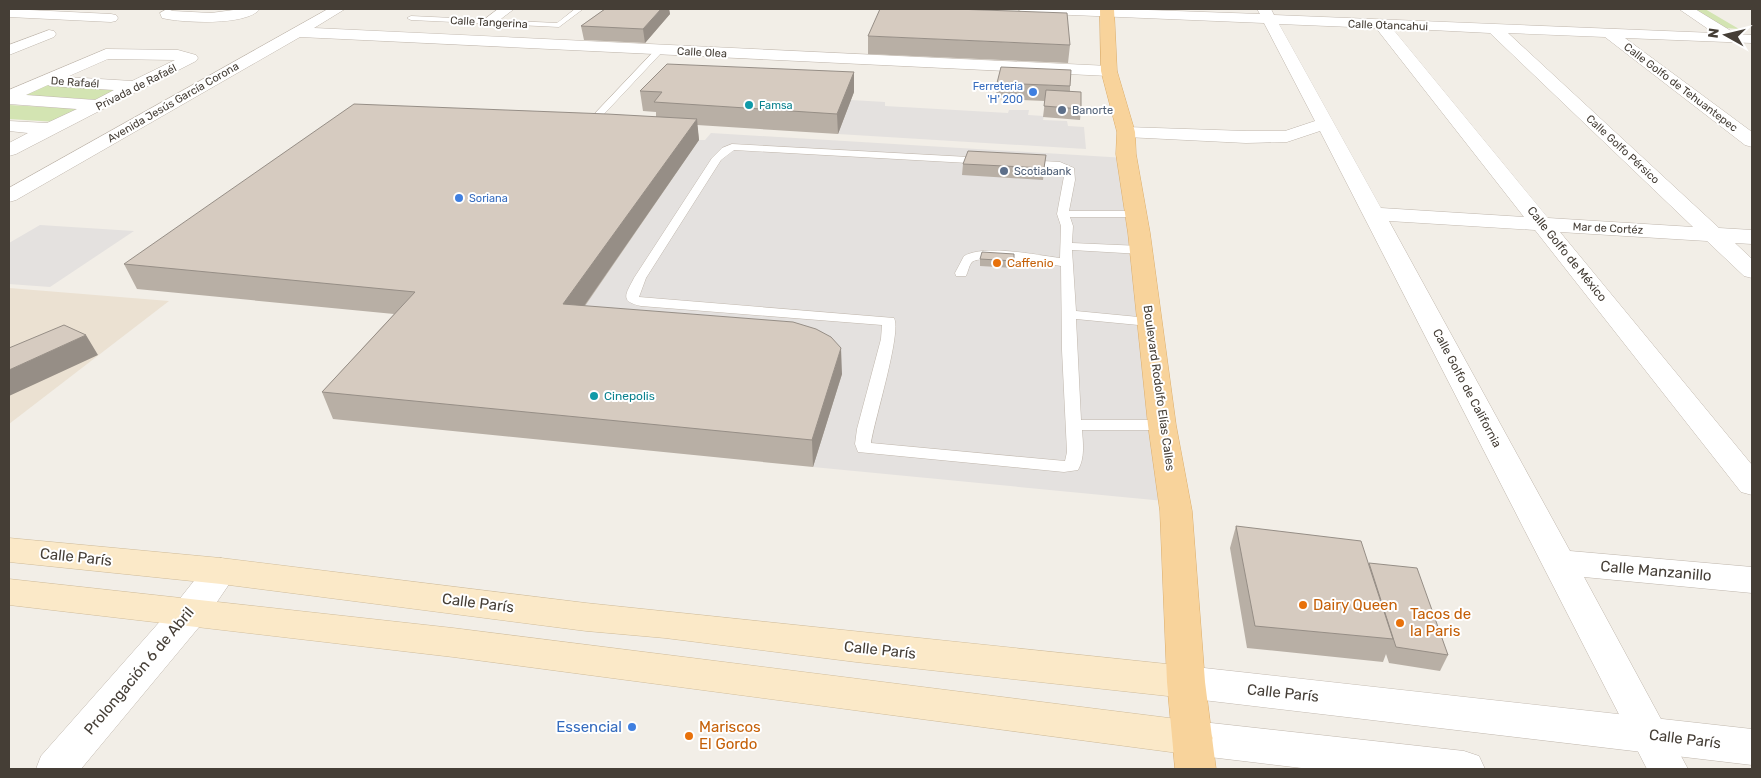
<svg xmlns="http://www.w3.org/2000/svg" width="1761" height="778" font-family="Rubik,sans-serif">
  <rect width="100%" height="100%" fill="#f2eee7"/>
  <!-- education -->
  <path fill="#ebe1d2" d="M9 288 169 301 9 424Z"/>
  <!-- green -->
  <path fill="#d3e4b2" d="M1694 9H1705L1739 29 1726 28Z
    M47 84 123 89 100 100 23 95Z
    M9 105 82 109 57 122 9 119Z"/>
  <!-- parking -->
  <path fill="#e4e1df" d="M851 100 885 102V106L1008 113 1009 110H1029L1028 115 1044 116 1043 120 1067 121 1068 126 1084 127 1086 149 838 134Z
    M711 133 1126 158 1164 501 813 467 842 374 569 329 699 140H705Z
    M40 225 134 231 50 287 9 284V243Z"/>
  <g fill="none" stroke-linecap="round" stroke-linejoin="round">
    <defs>
      <path id="service" d="M575 9H583L559 27 411 20 407 18 411 16 557 23Z
        M657 48 664 50 590 129H584V125Z
        M732 144 1060 162 1074 168 1075 180 1069 211H1136L1142 214 1136 217H1070L1073 226 1072 243 1141 246 1147 250 1141 254 1072 250 1076 311 1149 318 1156 322 1149 326 1076 319 1081 420H1162L1168 422 1170 425 1168 428 1162 430H1082C1083 443 1085 458 1078 470L1064 472 858 452 855 444 857 429 881 339 882 325 641 306C619 301 626 294 634 278L712 158 722 148ZM734 150 1058 168 1065 171 1057 214 1061 226 1060 258C1036 255 985 244 964 256L955 273 956 276H966C968 272 969 265 972 262 980 254 1048 264 1061 266L1062 350 1067 452 1065 461 871 443C874 421 902 332 894 318L639 297 646 278 721 160Z"/>
      <path id="minor" d="M9 9 111 14 116 15 118 18 116 21 111 22 9 17Z
        M167 9 173 11 211 13 241 9H260C247 26 182 23 162 18L160 13Z
        M328 9H345L314 28 1109 66 1115 68 1117 71 1115 74 1109 76 300 37 16 200 9 202V188Z
        M498 9H514L493 25H483L481 22Z
        M1017 9H1120L1260 14 1257 9H1271L1274 15 1714 33 1679 9H1695L1736 34 1752 35V43L1625 38 1752 132V147L1745 145 1605 37 1508 33 1719 228 1752 230V244L1735 243 1752 259V278L1744 276 1707 241 1560 232 1752 465V495L1741 492 1535 230 1389 221 1570 551 1752 567V593L1584 577 1688 769H1647L1320 131 1287 142 1246 143 1126 137 1120 136 1117 132 1120 128 1126 127 1246 131H1285L1315 121 1264 23 1024 13ZM1279 24 1376 28 1524 217 1381 208ZM1392 28 1490 33 1693 227 1548 218Z
        M49 30 54 31 56 34 54 37 9 55V45Z
        M106 49 178 50 196 55 198 58 196 61 16 154 9 156V143L28 133 9 131V121L47 123 77 109 9 104V90ZM108 59 175 60 132 81 67 77ZM48 85 50 86 114 90 95 100 26 95Z
        M221 558 233 562 238 571 204 621 81 769H36L41 756 178 601 209 562Z"/>
      <path id="tertiary" d="M1186 666 1752 729V765L1186 698 1173 693 1167 682 1173 671Z
        M1193 721 1464 751 1479 756 1485 769H1310L1193 755 1179 750 1173 738 1179 726Z"/>
      <path id="secondary" d="M9 538 221 558 586 603 1186 666 1199 671 1205 682 1199 693 1186 698 856 662 665 638 586 631 221 584 9 562Z
        M9 579 453 628 1193 721 1207 726 1213 738 1207 750 1193 755 453 657 9 605Z"/>
      <path id="primary" d="M1100 9H1114L1117 71 1135 132 1136 154 1150 233 1176 425 1192 511 1205 682 1216 769H1175L1167 682 1160 511 1148 425 1128 233 1116 154 1117 132 1101 71Z"/>
    </defs>
    <!-- service casing -->
    <use href="#service" stroke="#c0b7ad" stroke-width="1"/>
    <!-- minor casing -->
    <use href="#minor" stroke="#c0b7ad" stroke-width="1"/>
    <!-- tertiary casing -->
    <use href="#tertiary" stroke="#c0b7ad" stroke-width="1"/>
    <!-- secondary casing -->
    <use href="#secondary" stroke="#cfbb99" stroke-width="1"/>
    <!-- primary casing -->
    <use href="#primary" stroke="#dcae6c" stroke-width="1"/>
    <!-- service -->
    <use href="#service" fill="#fff" fill-rule="evenodd"/>
    <!-- minor -->
    <use href="#minor" fill="#fff" fill-rule="evenodd"/>
    <!-- tertiary -->
    <use href="#tertiary" fill="#fff" fill-rule="evenodd"/>
    <!-- secondary -->
    <use href="#secondary" fill="#fbe9c8" fill-rule="evenodd"/>
    <!-- primary -->
    <use href="#primary" fill="#f8d39b" fill-rule="evenodd"/>
  </g>
  <!-- wall -->
  <path fill="#b8afa5" d="M605 9H669L670 14 645 43 584 40 581 26Z
    M868 36 1070 45 1068 63 868 54Z
    M854 72V92L838 134 697 125 699 140 585 306 842 374 813 467 333 419 322 392 394 314 137 289 124 264 656 117V112L643 111 640 91Z
    M997 83 1070 86V91L1081 109 1080 120 1043 117 1045 101 996 99Z
    M1046 155 1043 180 962 175 963 164Z
    M1014 254V268L980 266V259Z
    M1236 526 1368 564 1448 655 1440 671 1389 663 1386 654 1383 662 1247 648 1230 548Z"/>
  <!-- shaded-wall -->
  <path fill="#968e86" d="M661 9H669L670 14 645 43 643 29Z
    M854 72V92L838 134 837 114Z
    M697 119 699 140 568 329 563 304Z
    M86 335 98 355 9 396V370Z
    M841 348 842 374 813 467 812 440Z"/>
  <!-- building -->
  <path fill="#d6cbc0" stroke="#968e86" d="M605 9H661L643 29 581 26Z
    M880 9H955L1067 13 1070 45 868 36Z
    M667 64 854 72 837 114 654 102 662 92 640 91Z
    M1001 67 1071 70 1070 86 997 83Z
    M1046 90 1081 92V109L1044 106Z
    M354 104 607 114 697 119 563 304 793 322 816 329 831 337 841 348 812 440 322 392 415 292 124 264Z
    M968 151 1046 155 1044 168 963 164Z
    M982 252 1014 254V261L980 259Z
    M64 325 86 335 9 370V348Z
    M1236 526 1361 541 1393 639 1255 626Z
    M1369 563 1417 568 1448 655 1396 647Z"/>
  <!-- markers -->
  <g fill="#3f7fe0" stroke="#fff" stroke-width="2">
    <circle cx="1033" cy="92" r="5"/>
    <circle cx="459" cy="198" r="5"/>
    <circle cx="632" cy="727" r="5"/>
  </g>
  <g fill="#0f9aa8" stroke="#fff" stroke-width="2">
    <circle cx="749" cy="105" r="5"/>
    <circle cx="594" cy="396" r="5"/>
  </g>
  <g fill="#5c6f8a" stroke="#fff" stroke-width="2">
    <circle cx="1062" cy="110" r="5"/>
    <circle cx="1004" cy="171" r="5"/>
  </g>
  <g fill="#e8710a" stroke="#fff" stroke-width="2">
    <circle cx="997" cy="263" r="5"/>
    <circle cx="1303" cy="605" r="5"/>
    <circle cx="1400" cy="623" r="5"/>
    <circle cx="689" cy="736" r="5"/>
  </g>
  <g text-anchor="middle" stroke-width="4" stroke-linejoin="round" paint-order="stroke">
    <!-- far-street labels -->
    <g font-size="11" fill="#453e36" stroke="#fff">
      <text transform="translate(489 22) rotate(3)" y="4">Calle Tangerina</text>
      <text transform="translate(1388 25) rotate(2)" y="4">Calle Otancahui</text>
      <text transform="translate(702 52) rotate(3)" y="4">Calle Olea</text>
      <text transform="translate(75 82) rotate(4)" y="4">De Rafaél</text>
      <text transform="translate(136 87) rotate(-27)" y="4">Privada de Rafaél</text>
      <text transform="translate(1681 87) rotate(37)" y="4">Calle Golfo de Tehuantepec</text>
      <text transform="translate(173 102) rotate(-30)" y="4">Avenida Jesús García Corona</text>
      <text transform="translate(1623 149) rotate(43)" y="4">Calle Golfo Pérsico</text>
      <text transform="translate(1608 228) rotate(3)" y="4">Mar de Cortéz</text>
    </g>
    <!-- far-shop labels -->
    <g font-size="11" fill="#366cbe" stroke="#fff" text-anchor="end">
      <text x="1023" y="90">Ferreteria<tspan x="1023" dy="13">'H' 200</tspan></text>
      <text x="469" y="202" text-anchor="start">Soriana</text>
    </g>
    <!-- far-culture labels -->
    <g font-size="11" fill="#0d838f" stroke="#fff" text-anchor="start">
      <text x="759" y="109">Famsa</text>
    </g>
    <!-- far-service labels -->
    <g font-size="11" fill="#4e5e75" stroke="#fff" text-anchor="start">
      <text x="1072" y="114">Banorte</text>
      <text x="1014" y="175">Scotiabank</text>
    </g>
    <!-- street labels -->
    <g font-size="12" fill="#453e36" stroke="#fff">
      <text transform="translate(1567 254) rotate(51)" y="4">Calle Golfo de México</text>
      <text transform="translate(1159 388) rotate(82)" y="4">Boulevard Rodolfo Elías Calles</text>
      <text transform="translate(1467 388) rotate(62)" y="4">Calle Golfo de California</text>
    </g>
    <!-- food labels -->
    <g font-size="12" fill="#c56008" stroke="#fff" text-anchor="start">
      <text x="1007" y="267">Caffenio</text>
    </g>
    <!-- culture labels -->
    <g font-size="12" fill="#0d838f" stroke="#fff" text-anchor="start">
      <text x="604" y="400">Cinepolis</text>
    </g>
    <!-- near-street labels -->
    <g font-size="15" fill="#453e36" stroke="#fff">
      <text transform="translate(76 557) rotate(6)" y="5">Calle París</text>
      <text transform="translate(1656 571) rotate(5)" y="5">Calle Manzanillo</text>
      <text transform="translate(478 603) rotate(7)" y="5">Calle París</text>
      <text transform="translate(880 650) rotate(6)" y="5">Calle París</text>
      <text transform="translate(139 671) rotate(-50)" y="5">Prolongación 6 de Abril</text>
      <text transform="translate(1283 693) rotate(6)" y="5">Calle París</text>
      <text transform="translate(1685 739) rotate(7)" y="5">Calle París</text>
    </g>
    <!-- near-food labels -->
    <g font-size="15" fill="#c56008" stroke="#fff" text-anchor="start">
      <text x="1313" y="610">Dairy Queen</text>
      <text x="1410" y="619">Tacos de<tspan x="1410" dy="17">la Paris</tspan></text>
      <text x="699" y="732">Mariscos<tspan x="699" dy="17">El Gordo</tspan></text>
    </g>
    <!-- near-shop labels -->
    <g font-size="15" fill="#366cbe" stroke="#fff" text-anchor="end">
      <text x="622" y="732">Essencial</text>
    </g>
  </g>
  <!-- border -->
  <rect width="1761" height="778" fill="none" stroke="#453e36" stroke-width="20"/>
  <!-- north arrow -->
  <g transform="translate(1726 35) rotate(278)" stroke="#ffffff" stroke-width="4" paint-order="stroke">
  <path d="M0-4L9 19L0 12L-9 19Z" fill="#453e36"/>
  <text y="-8" font-size="14" font-weight="bold" text-anchor="middle" fill="#453e36">N</text>
  </g>
</svg>
